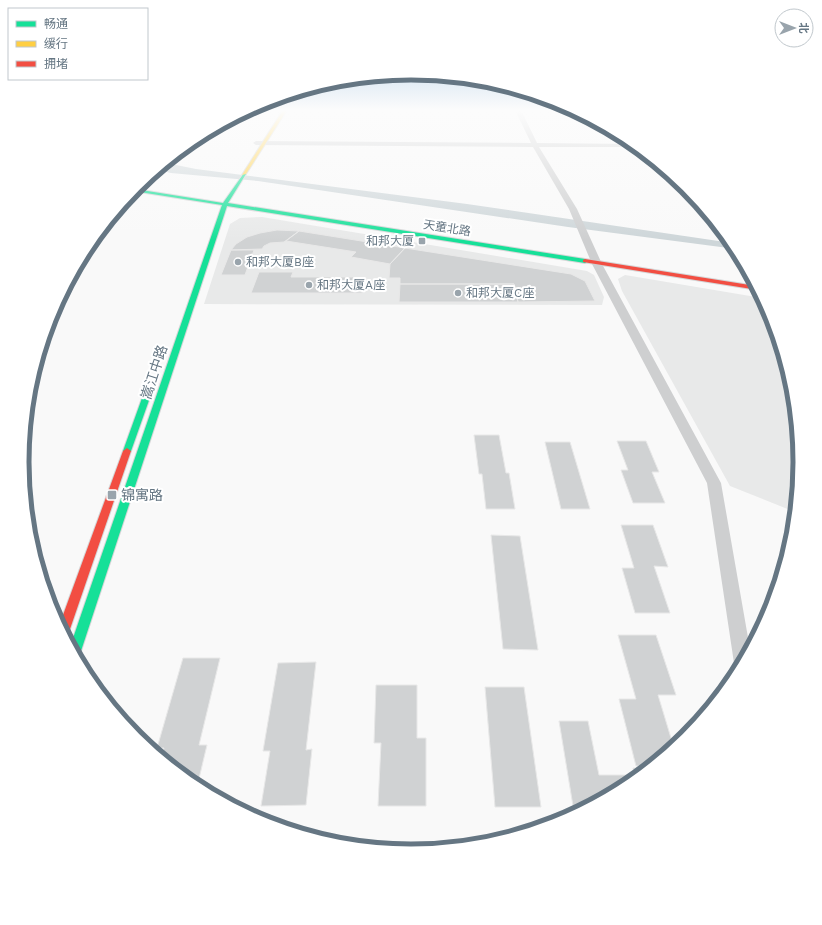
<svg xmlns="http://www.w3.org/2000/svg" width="822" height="925" font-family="'Work Sans','Noto Sans SC',sans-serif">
  <rect width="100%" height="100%" fill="#f9f9f9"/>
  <!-- built -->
  <path fill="#e8e9e9" d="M262 217 587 271 594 275 604 297 602 305 204 304 230 224 240 218Z
    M625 275 762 298 770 314 793 387 800 463 795 512 730 486 622 291 618 279Z"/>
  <!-- water -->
  <path fill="#ced6d9" d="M166 163 196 169 467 204 732 243 736 249 568 227 258 181 171 173 158 170Z"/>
  <!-- building -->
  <path fill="#d0d2d3" stroke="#e8e8e8" d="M277 230 299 231 284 242 270 243 264 246 262 249 231 250 236 244 247 237 260 233Z
    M299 231 405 248 390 264 351 257 356 252 286 241Z
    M405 248 571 274 585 281 595 301 518 302 514 284H400V278H389L390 264Z
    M231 250H254L245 275H221Z
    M259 272H293L291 277H364L362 293H251Z
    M400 284H514L518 302H399Z
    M474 435H499L506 473H509L515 509H486L482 474H479Z
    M617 441H646L659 472H652L665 503H633L621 470H628Z
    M545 442H570L590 509H561Z
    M621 525H653L668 567 654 566 670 613H635L622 568H634Z
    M491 535 520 536 538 650 503 649Z
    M618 635H656L676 695H658L674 748 652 766H636L619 699H636Z
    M183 658H220L199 745H207L197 787 161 758 164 748H157Z
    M316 662 306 750 312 749 306 805 261 806 270 751H263L278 663Z
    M376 685H417V738H426V806H378L381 743H374Z
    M485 687H524L541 807H495Z
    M559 721H588L599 775H634L633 768H649L627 786 589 806H573Z"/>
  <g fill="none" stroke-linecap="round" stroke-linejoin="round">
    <defs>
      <path id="fast" d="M244 173 246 174 228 203 585 259 588 261 585 263 227 206 80 654 77 658 70 647 222 205 133 191 135 189 223 203Z
        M146 387H152L153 389 131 451 127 454 124 453 123 451Z"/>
      <path id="slow" d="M283 110H287L246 174 242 175Z"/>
      <path id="jam" d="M585 259 756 286 758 290 583 262V260Z
        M127 448 131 451 69 632 65 636 59 626 123 451Z"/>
    </defs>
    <!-- fast casing -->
    <use href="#fast" stroke="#d5d6d7" stroke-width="2"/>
    <!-- slow casing -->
    <use href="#slow" stroke="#d5d6d7" stroke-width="2"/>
    <!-- jam casing -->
    <use href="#jam" stroke="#d5d6d7" stroke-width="2"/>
    <!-- lane -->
    <path fill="#cecfd0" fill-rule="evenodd" d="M249 110H277L278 111 246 112Z"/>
    <!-- street -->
    <path fill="#cecfd0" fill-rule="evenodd" d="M515 110H521L537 143 633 144 637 147H539L577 209 602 264 721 483 750 649 739 670 736 669 734 663 707 483 592 264 569 209 533 147 256 145 253 143 256 141 531 143Z"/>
    <!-- fast -->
    <use href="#fast" fill="#16e098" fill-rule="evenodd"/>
    <!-- slow -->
    <use href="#slow" fill="#ffcf43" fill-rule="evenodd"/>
    <!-- jam -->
    <use href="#jam" fill="#f24e42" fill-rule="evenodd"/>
  </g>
  <!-- sky -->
  <linearGradient id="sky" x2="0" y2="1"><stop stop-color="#9dc2e2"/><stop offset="0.46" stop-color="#fcfcfc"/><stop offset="1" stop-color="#fcfcfc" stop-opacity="0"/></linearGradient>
  <rect width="822" height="240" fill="url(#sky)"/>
  <!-- markers -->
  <g fill="#99a4ac" stroke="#fff" stroke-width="1.5">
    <rect x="418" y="237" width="8" height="8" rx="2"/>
    <circle cx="238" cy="262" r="4"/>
    <circle cx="309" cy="285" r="4"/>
    <circle cx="458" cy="293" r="4"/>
    <rect x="107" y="490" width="10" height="10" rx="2"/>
  </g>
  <g text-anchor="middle" stroke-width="4" stroke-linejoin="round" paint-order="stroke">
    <!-- far-street labels -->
    <g font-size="12" fill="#657683" stroke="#fff">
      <text transform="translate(447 228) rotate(9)" y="4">天童北路</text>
    </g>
    <!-- far-poi labels -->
    <g font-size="12" fill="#657683" stroke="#fff" text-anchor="start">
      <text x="414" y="245" text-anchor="end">和邦大厦</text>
      <text x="246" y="266">和邦大厦B座</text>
      <text x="317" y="289">和邦大厦A座</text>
      <text x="466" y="297">和邦大厦C座</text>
    </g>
    <!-- street labels -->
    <g font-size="14" fill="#657683" stroke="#fff">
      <text transform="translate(154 372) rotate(-72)" y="5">嵩江中路</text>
    </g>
    <!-- poi labels -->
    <g font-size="14" fill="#657683" stroke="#fff" text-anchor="start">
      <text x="121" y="500">锦寓路</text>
    </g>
  </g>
  <!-- crop -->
  <path d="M0 0H822V925H0ZM29 462a382 382 0 1 1 764 0a382 382 0 1 1-764 0Z" fill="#fff" fill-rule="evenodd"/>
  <path fill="none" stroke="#657683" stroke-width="5" d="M29 462a382 382 0 1 1 764 0a382 382 0 1 1-764 0Z"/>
  <!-- legend -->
  <rect x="8" y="8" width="140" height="72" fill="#ffffff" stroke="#c1c8cd"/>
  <rect x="16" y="21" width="20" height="6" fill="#16e098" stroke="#c1c8cd"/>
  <text x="44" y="28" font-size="12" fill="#657683">畅通</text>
  <rect x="16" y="41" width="20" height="6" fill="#ffcf43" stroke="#c1c8cd"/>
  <text x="44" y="48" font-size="12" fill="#657683">缓行</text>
  <rect x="16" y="61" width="20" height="6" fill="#f24e42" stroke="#c1c8cd"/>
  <text x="44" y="68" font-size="12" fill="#657683">拥堵</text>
  <!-- north arrow -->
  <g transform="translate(794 28) rotate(90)"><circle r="19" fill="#ffffff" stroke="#c1c8cd"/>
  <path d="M0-3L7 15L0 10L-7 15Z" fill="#99a4ac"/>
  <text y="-6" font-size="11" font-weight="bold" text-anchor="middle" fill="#657683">北</text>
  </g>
</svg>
